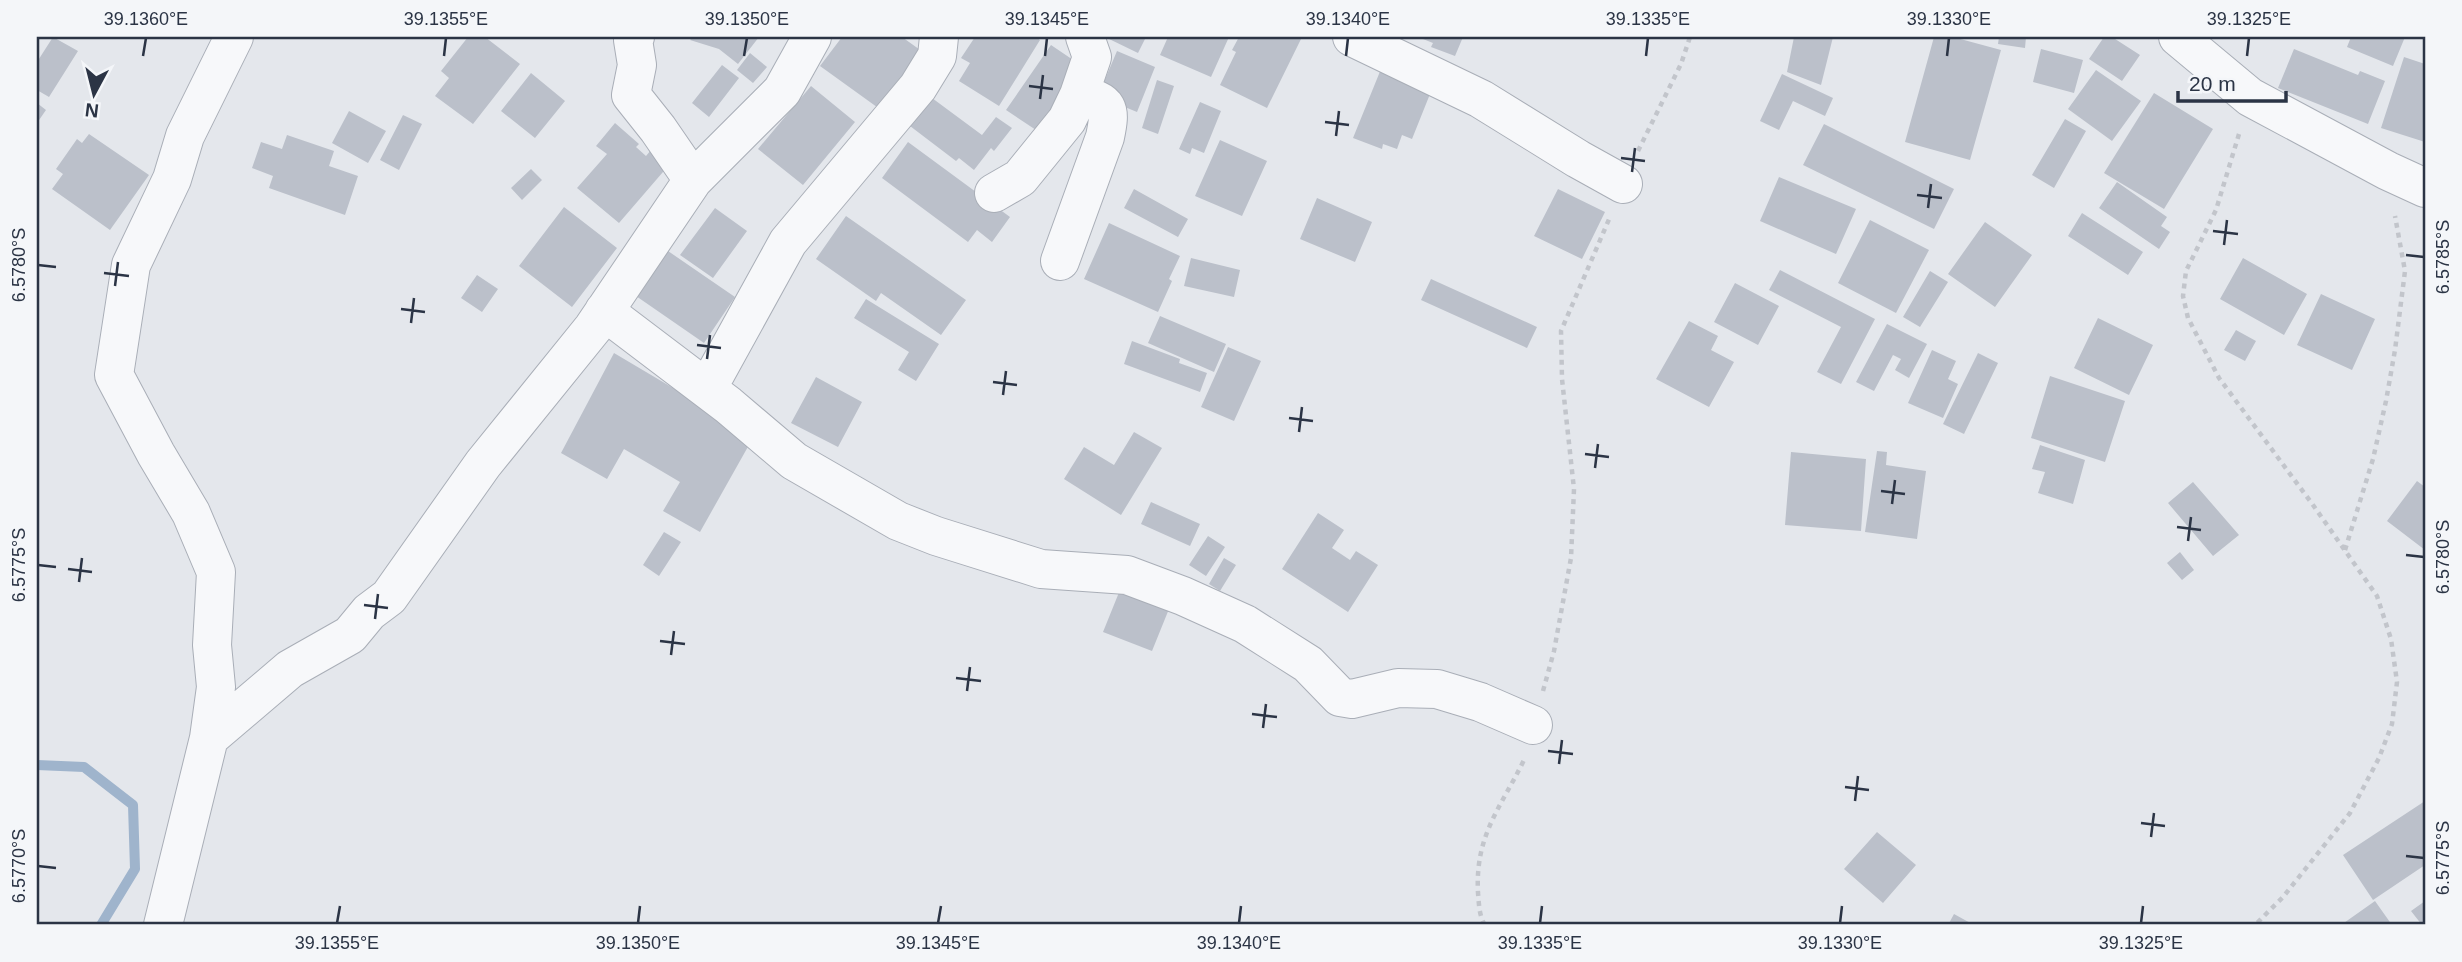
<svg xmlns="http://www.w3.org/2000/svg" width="2462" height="962" font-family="Arial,sans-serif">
  <rect width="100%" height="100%" fill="#e4e7ec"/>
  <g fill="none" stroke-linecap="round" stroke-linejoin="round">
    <!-- stream -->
    <path stroke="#9fb4cc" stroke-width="10" d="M37 765 84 767 133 805 135 869 101 925"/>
  </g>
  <!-- building -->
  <path fill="#bbc0ca" d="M53 37 78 51 49 97 37 90V62Z
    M468 37H485L520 64 473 124 435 96 449 78 441 71Z
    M693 37H759L738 64 719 49 690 40Z
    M842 37H902L930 57 888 115 820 66Z
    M975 37H1036L1040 40 999 106 959 81 970 63 961 58Z
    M1105 37H1146L1138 53Z
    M1168 37H1229L1211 77 1160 55Z
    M1239 37H1302L1267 108 1220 85 1236 52 1232 50Z
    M1418 37H1463L1455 56 1431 47 1433 43Z
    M1794 37H1833L1821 85 1787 72Z
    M1934 37H1953L2001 50 1970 160 1905 142Z
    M1999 37H2026L2025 48 1998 44Z
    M2104 37H2112L2140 55 2122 81 2089 59Z
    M2351 37H2405L2393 66 2347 47Z
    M1051 45 1082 66 1036 130 1006 110Z
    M2041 49 2083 60 2074 93 2033 82Z
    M2294 49 2358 75 2360 71 2385 81 2368 124 2278 88Z
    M1117 51 1155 67 1137 112 1098 96Z
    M750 53 767 67 753 83 737 70Z
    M2404 57 2425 64V142L2381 128Z
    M722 65 739 78 709 117 692 103Z
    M1381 69 1432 89 1412 139 1402 135 1397 149 1383 144 1382 149 1353 138Z
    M2096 70 2141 101 2112 141 2068 109Z
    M531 73 565 101 535 138 501 111Z
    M1782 74 1833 98 1825 116 1793 101 1779 130 1760 121Z
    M1157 80 1174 86 1158 134 1142 128Z
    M811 86 855 122 803 185 758 149Z
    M2154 93 2213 129 2164 209 2104 173Z
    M932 98 982 135 996 117 1012 128 994 151 991 148 974 170 959 158 956 161 910 126Z
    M1200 102 1221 111 1204 153 1192 148 1190 154 1179 149Z
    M37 103 46 110 37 123Z
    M349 111 386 131 368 163 332 143Z
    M403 115 422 124 399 170 380 160Z
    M2065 119 2086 131 2054 188 2032 175Z
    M615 123 639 144 636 147 646 156 651 150 669 165 619 223 577 188 607 154 596 146Z
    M1824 124 1954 189 1934 229 1803 165Z
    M89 134 149 175 110 230 52 189 63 174 56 169 77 139 82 143Z
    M287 135 334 151 329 166 358 176 345 215 269 188 273 176 252 168 261 142 282 149Z
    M1220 140 1267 161 1242 216 1195 196Z
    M908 142 1010 217 992 242 977 230 968 242 882 178Z
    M531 169 542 180 522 200 511 188Z
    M1779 177 1856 209 1836 254 1760 221Z
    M2117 182 2167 217 2161 226 2170 232 2159 249 2099 208Z
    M1134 189 1188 219 1178 237 1124 208Z
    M1558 189 1605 212 1582 259 1534 236Z
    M1317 198 1372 222 1355 262 1300 239Z
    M564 207 617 248 572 307 519 266Z
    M715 208 747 231 713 278 680 255Z
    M2082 213 2143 252 2128 275 2068 236Z
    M846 216 966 300 941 335 881 293 876 301 816 259Z
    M1870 220 1929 250 1896 313 1838 283Z
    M1985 222 2032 255 1995 307 1948 274Z
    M1109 223 1180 256 1169 279 1172 281 1158 312 1084 279Z
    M668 251 735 297 704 343 636 296Z
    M1191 258 1240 270 1234 297 1184 286Z
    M2243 258 2307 294 2284 335 2220 299Z
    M1780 270 1875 319 1841 384 1817 372 1841 327 1769 290Z
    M1930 271 1948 282 1920 327 1903 317Z
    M477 275 498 289 482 312 461 298Z
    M1431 279 1537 327 1527 348 1421 300Z
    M1735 283 1779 306 1758 345 1714 322Z
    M2321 294 2375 319 2352 370 2297 345Z
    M866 299 939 344 916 381 898 370 909 352 854 318Z
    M1160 316 1226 344 1214 372 1148 343Z
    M2098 318 2153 345 2129 395 2074 368Z
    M1689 321 1718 336 1711 350 1734 362 1709 407 1656 379Z
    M1887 324 1927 344 1909 378 1895 370 1901 359 1893 355 1874 391 1856 382Z
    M2236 330 2256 341 2245 361 2224 350Z
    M1132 341 1180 359 1179 363 1207 373 1200 392 1124 364Z
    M1228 347 1261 361 1234 421 1201 407Z
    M1932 350 1956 361 1948 379 1958 384 1943 418 1908 403Z
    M614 353 754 436 700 532 663 511 680 482 624 449 607 479 561 453Z
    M1978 353 1998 363 1964 434 1943 424Z
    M2050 376 2125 401 2105 462 2031 438Z
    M816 377 862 402 838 447 791 423Z
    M1134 432 1162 448 1121 515 1064 479 1084 447 1114 465Z
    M2040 445 2085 460 2073 504 2038 493 2045 472 2032 469Z
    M1877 451 1887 452 1886 465 1926 471 1917 539 1865 532Z
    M1791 452 1866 459 1861 531 1785 525Z
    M2417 481 2425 487V550L2387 521Z
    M2193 482 2239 535 2213 556 2168 503Z
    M1151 502 1200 524 1190 546 1141 524Z
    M1318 513 1344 530 1332 548 1350 560 1356 551 1378 565 1348 612 1282 569Z
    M664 532 681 542 659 576 643 565Z
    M1208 536 1225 547 1206 576 1189 565Z
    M2180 552 2194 570 2182 580 2167 563Z
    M1224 558 1236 565 1220 591 1209 584Z
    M1122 585 1171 604 1152 651 1103 632Z
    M2425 801V865L2373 900 2343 855Z
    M1877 832 1916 865 1883 903 1844 869Z
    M2375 901 2392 925H2341Z
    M2425 901V925H2422L2411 911Z
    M1954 914 1974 925H1948Z"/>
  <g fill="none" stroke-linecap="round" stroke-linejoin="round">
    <defs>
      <path id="street" d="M635 37 633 40 637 65 631 95 658 129 693 180
        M1352 37 1481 99 1578 159 1623 184
        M2178 37 2250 97 2388 171 2425 188
        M994 193 1020 178 1067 120 1079 95 1092 57 1085 37
        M1060 261 1105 137C1111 108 1110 101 1079 95
        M604 311 728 405 794 461 898 521 936 536 1041 569 1127 575 1183 596 1245 624 1308 664 1340 697 1352 699 1398 688 1437 689 1480 702 1533 725
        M707 389 788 242 918 87 937 56 939 37
        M209 738 290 669 350 635 369 612 389 597 483 464 593 328 693 180 782 91 812 37
        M163 925 209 738 216 687 212 645 216 572 191 513 156 454 114 375 131 265 172 179 185 136 234 37"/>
    </defs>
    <!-- street casing -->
    <use href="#street" stroke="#a9aeb7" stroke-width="40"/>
    <!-- path -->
    <path stroke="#c2c5cb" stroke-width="4.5" stroke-dasharray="5 5" stroke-linecap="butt" d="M2239 134 2216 210 2186 271 2183 296 2188 318 2219 378 2313 505 2377 596 2391 639 2397 682 2392 724 2379 758 2350 813 2283 897 2255 925
      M1638 151 1681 64 1690 37
      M2345 550 2373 459 2386 401 2395 350 2405 271 2395 216
      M1543 691 1554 651 1571 558 1574 489 1562 379 1561 331 1610 217
      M1485 925C1479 916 1479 904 1478 893 1475 835 1500 809 1524 760"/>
    <!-- street -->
    <use href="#street" stroke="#f7f8fa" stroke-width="38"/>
  </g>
  <!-- ticks -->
  <path fill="none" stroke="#2b3445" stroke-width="2.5" d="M143 56 146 38M444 56 446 38M744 56 747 38M1045 56 1047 38M1346 56 1348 38M1646 56 1648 38M1947 56 1949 38M2247 56 2249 38M1029 86 1053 89M1040 99 1043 75M1325 122 1349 125M1336 136 1339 111M1621 158 1645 161M1632 172 1635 148M1917 195 1942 198M1928 208 1931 184M2213 231 2238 234M2224 245 2227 220M2406 255 2424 257M38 265 56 267M104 273 129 276M115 286 118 262M401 309 425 312M411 323 414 298M697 345 721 348M707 359 710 335M993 382 1017 385M1003 395 1006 371M1289 418 1313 421M1299 432 1302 407M1585 454 1609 457M1595 468 1598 444M1881 491 1905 494M1892 504 1895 480M2177 527 2201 530M2188 541 2191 517M2406 555 2424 557M38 565 56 567M68 569 92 572M79 582 82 558M364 605 388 608M375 619 378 594M660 641 685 644M671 655 674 631M956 678 981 681M967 691 970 667M1252 714 1277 717M1263 728 1266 704M1548 751 1573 754M1559 764 1562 740M1845 787 1869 790M1855 801 1858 776M2141 823 2165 826M2151 837 2154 813M2406 856 2424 858M38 866 56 868M337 923 340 906M638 923 640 906M938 923 941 906M1239 923 1241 906M1540 923 1542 906M1840 923 1842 906M2141 923 2143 906"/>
  <!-- border -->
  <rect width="2462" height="962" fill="none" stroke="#f4f6f9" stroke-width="77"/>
  <!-- north arrow -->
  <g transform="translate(94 94) rotate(187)" stroke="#f4f6f9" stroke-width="5" paint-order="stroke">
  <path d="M0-5L12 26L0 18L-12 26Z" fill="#2b3445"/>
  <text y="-10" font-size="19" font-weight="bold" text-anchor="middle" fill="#2b3445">N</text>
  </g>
  <!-- scale -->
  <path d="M2178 91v10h108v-10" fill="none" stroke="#2b3445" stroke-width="3.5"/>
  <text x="2189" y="91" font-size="21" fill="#2b3445" stroke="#f4f6f9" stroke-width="5" paint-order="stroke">20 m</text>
  <rect x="38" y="38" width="2386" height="885" fill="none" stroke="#2b3445" stroke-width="2.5"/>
  <g font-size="18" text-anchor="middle" fill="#2b3445">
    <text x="146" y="25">39.1360°E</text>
    <text x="446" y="25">39.1355°E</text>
    <text x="747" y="25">39.1350°E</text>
    <text x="1047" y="25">39.1345°E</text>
    <text x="1348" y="25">39.1340°E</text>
    <text x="1648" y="25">39.1335°E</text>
    <text x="1949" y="25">39.1330°E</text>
    <text x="2249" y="25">39.1325°E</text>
    <text transform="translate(2443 257) rotate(-90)" y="6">6.5785°S</text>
    <text transform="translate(19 265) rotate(-90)" y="6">6.5780°S</text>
    <text transform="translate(2443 557) rotate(-90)" y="6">6.5780°S</text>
    <text transform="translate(19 565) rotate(-90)" y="6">6.5775°S</text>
    <text transform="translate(2443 858) rotate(-90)" y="6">6.5775°S</text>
    <text transform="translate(19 866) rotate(-90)" y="6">6.5770°S</text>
    <text x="337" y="949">39.1355°E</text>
    <text x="638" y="949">39.1350°E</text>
    <text x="938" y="949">39.1345°E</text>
    <text x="1239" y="949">39.1340°E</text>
    <text x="1540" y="949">39.1335°E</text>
    <text x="1840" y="949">39.1330°E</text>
    <text x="2141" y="949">39.1325°E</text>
  </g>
</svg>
